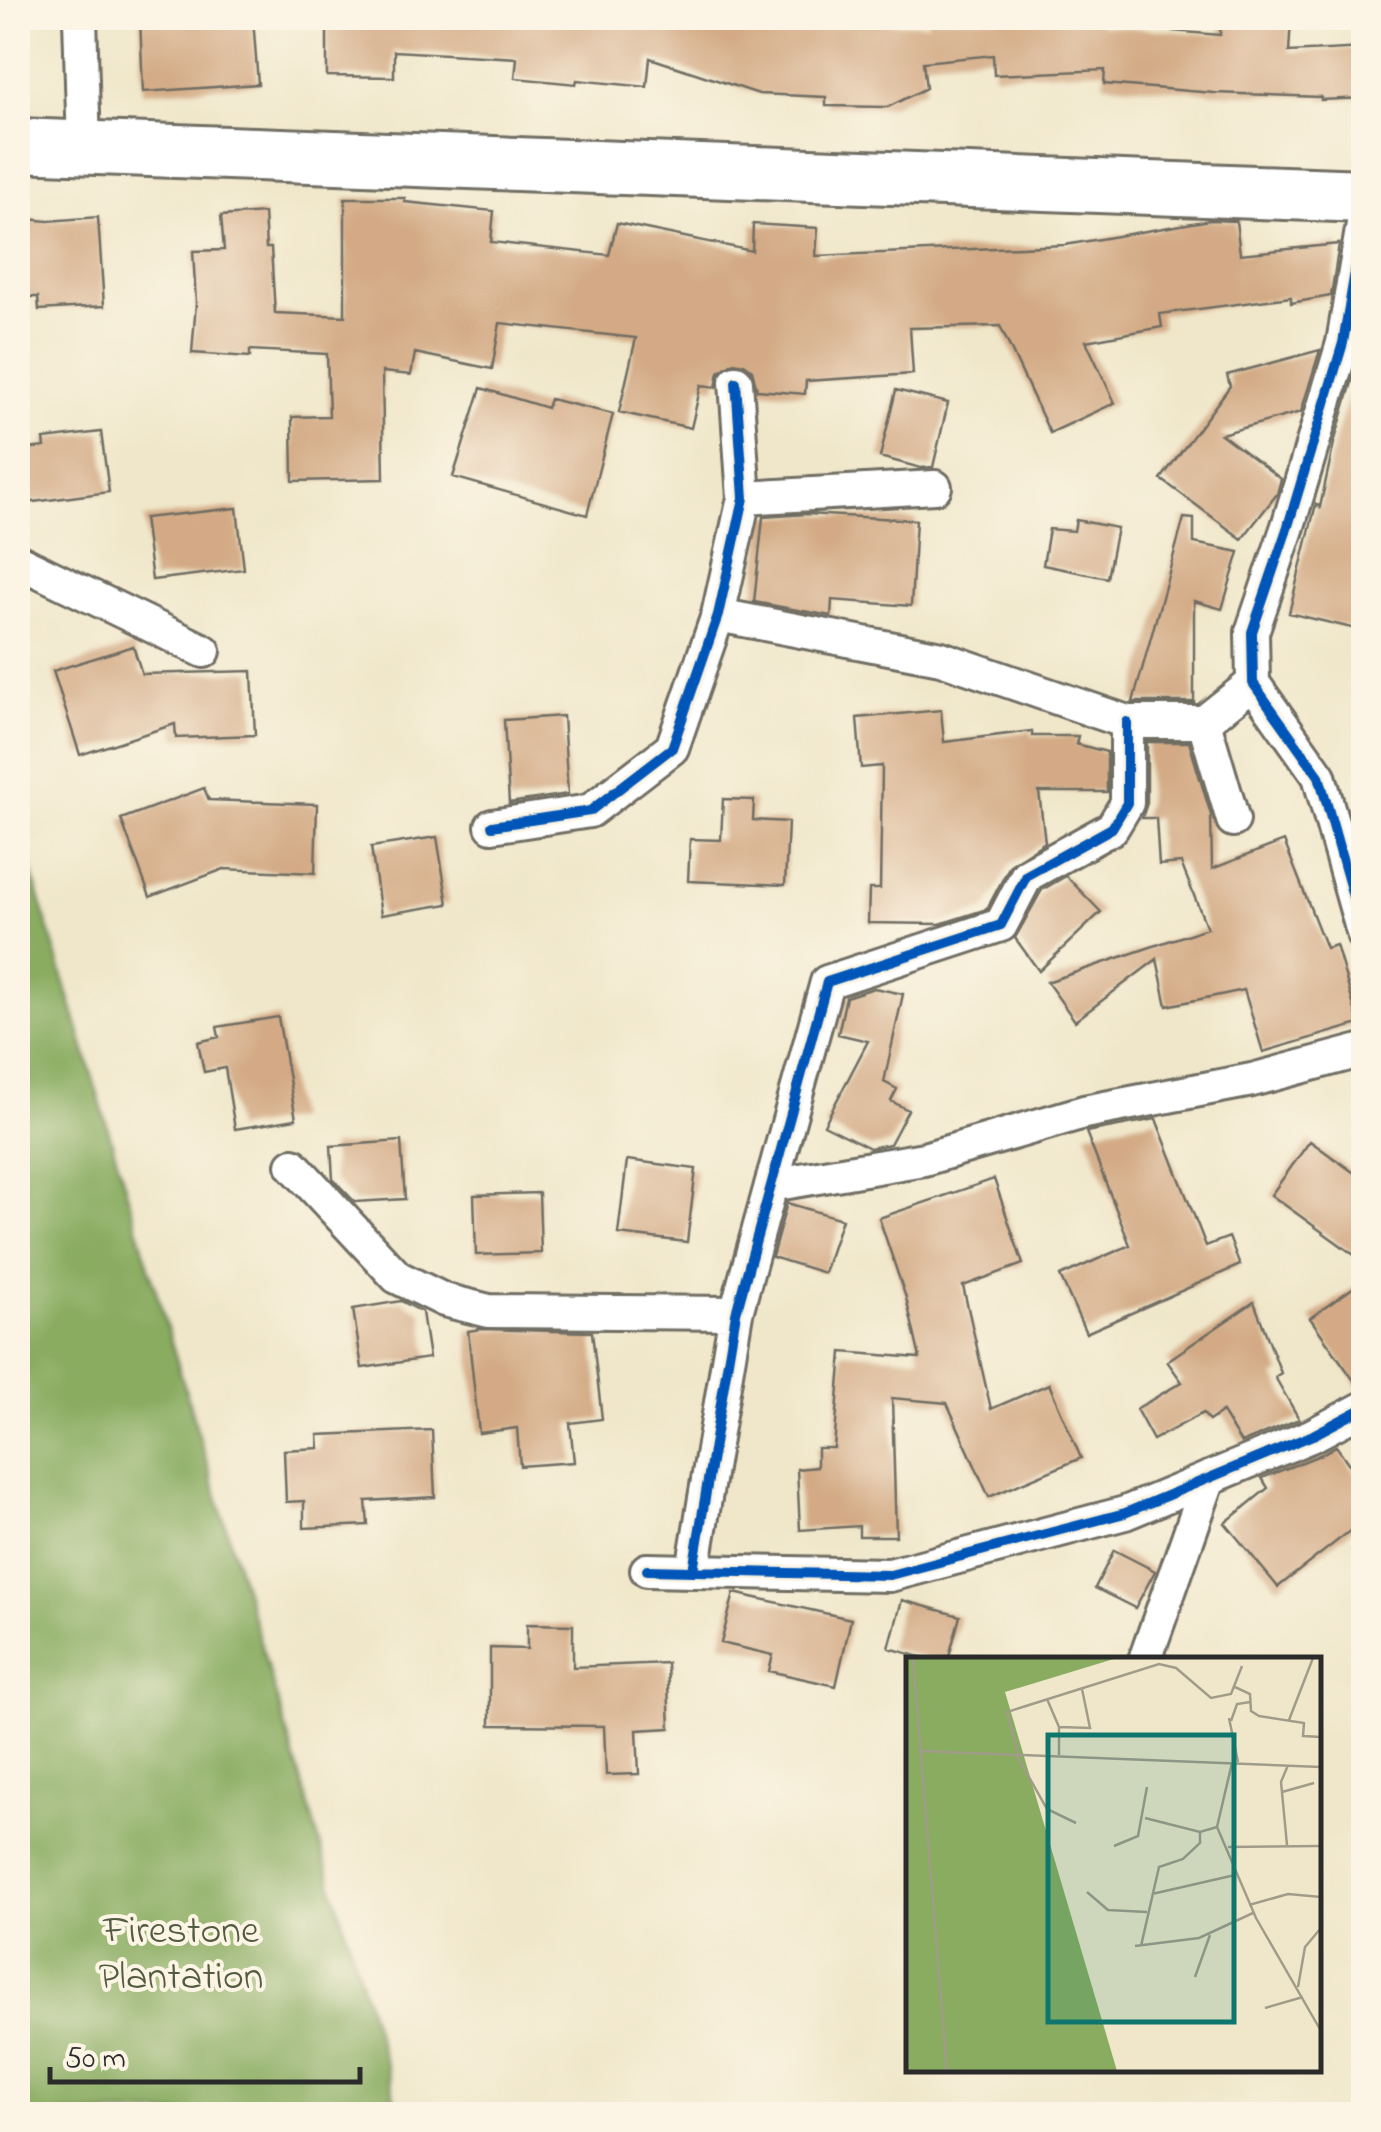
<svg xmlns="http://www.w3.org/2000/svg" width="1381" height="2132" font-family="'Indie Flower',sans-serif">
  <rect width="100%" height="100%" fill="#fcf5e5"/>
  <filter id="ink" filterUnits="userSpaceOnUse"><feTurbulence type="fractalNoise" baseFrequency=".01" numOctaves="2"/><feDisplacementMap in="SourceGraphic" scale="20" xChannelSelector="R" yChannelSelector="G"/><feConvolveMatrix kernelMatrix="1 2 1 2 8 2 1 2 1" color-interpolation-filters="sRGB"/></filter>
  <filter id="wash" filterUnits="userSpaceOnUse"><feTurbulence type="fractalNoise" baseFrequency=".0048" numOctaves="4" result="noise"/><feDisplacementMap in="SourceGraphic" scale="40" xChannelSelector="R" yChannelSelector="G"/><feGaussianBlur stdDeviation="2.25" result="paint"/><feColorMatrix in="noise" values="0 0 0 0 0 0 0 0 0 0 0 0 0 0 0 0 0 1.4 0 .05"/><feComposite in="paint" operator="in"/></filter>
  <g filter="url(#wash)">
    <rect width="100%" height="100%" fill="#f0e7ca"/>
    <!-- forest -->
    <path fill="#89ac61" stroke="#5a6c46" stroke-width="2.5" d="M18 825 400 2114H18Z"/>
    <g id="blocks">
      <!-- building -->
      <path fill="#d3aa85" d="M140 18H253L258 84 143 92Z
        M327 18H775L928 24 927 18H1100V25L1220 35 1221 18H1291L1289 52 1364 48V98L1321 100V97L1214 93 1104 84 1105 70 994 75 993 55 923 62 926 88 888 107 826 106V97L759 94 650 58 647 87 577 80 576 84 515 78 517 58 394 51V77L327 76Z
        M345 198H405V202L494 211 491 242 609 255 617 223 752 251 753 224 818 228 816 256 1065 245 1210 220 1236 221 1240 254 1339 244 1331 296 1291 303V297L1160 314 1162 327 1086 341 1115 403 1050 433 1000 326 910 328 913 374 806 381 805 394 757 390 752 370 744 364 734 362 719 372 716 387 701 385 691 428 619 412 636 338 500 323 492 369 415 353 411 375 382 372 384 479 293 481 292 417 329 416 327 354 250 350V357L192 353 196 303 193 251 224 250 221 216 264 213 266 248H271L275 313 345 316Z
        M98 217 104 306 39 310 38 297H18V218L48 221Z
        M1364 342V631L1289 613 1316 504 1320 507 1334 443Z
        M1320 350 1301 412 1221 434 1281 479 1277 494 1242 539 1161 479 1230 386 1227 375Z
        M481 388 547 408 550 399 613 414 587 515 453 477Z
        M896 390 948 403 933 467 921 468 880 457Z
        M101 432 109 492 18 504V450L45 447 44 439Z
        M237 508 244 569 152 580 144 518Z
        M806 514 916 520 911 606 832 600 831 616 754 602 763 517Z
        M1184 518 1194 519V543L1239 552 1222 609 1194 601V702H1133Z
        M1076 520 1117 528 1107 578 1043 565 1049 529 1074 531Z
        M133 646 142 674 252 671 255 735 176 738 175 724 80 755 53 671Z
        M941 710 944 742 1032 731V736H1078L1076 744 1107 752V792H1039L1045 842 1010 865 987 909 940 924 868 923 869 889H880L882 766 861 768 857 718Z
        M563 716 568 794 509 803 504 720Z
        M1147 742H1189L1211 815 1212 869 1284 841 1326 948 1336 945 1359 1024 1263 1052 1244 990 1167 1006 1157 959 1075 1021 1047 982 1207 928 1181 863 1159 865 1156 818H1142L1147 803Z
        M204 788 209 800 317 804 315 873 224 869 150 897 121 819Z
        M723 799 754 800 753 820 788 822 785 885 688 881 690 839 721 840Z
        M437 837 448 904 381 915 371 847Z
        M1066 876 1101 912 1039 971 1015 938 1042 890Z
        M874 988 903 994 884 1082 897 1089 891 1101 908 1110 890 1144 870 1148 824 1125 868 1041 838 1034 846 997Z
        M278 1017 296 1119 235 1129 225 1068 204 1072 198 1042 219 1037 217 1027Z
        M1156 1119 1206 1246 1229 1237 1240 1265 1086 1333 1060 1276 1130 1245 1086 1132Z
        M401 1141 405 1199 355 1202 333 1179 331 1146Z
        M1310 1141 1364 1180V1262L1271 1195Z
        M627 1160 696 1169 687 1242 618 1234Z
        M994 1179 1023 1264 963 1286 991 1409 1049 1384 1081 1458 989 1497 947 1403 892 1398 896 1536H859V1526L800 1530 797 1469 817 1467V1448H834L842 1352 920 1358 906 1298 879 1218Z
        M539 1193 541 1253 476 1255 474 1195Z
        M787 1203 842 1219 824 1273 772 1257Z
        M1364 1280V1388L1360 1389 1310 1318Z
        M401 1301 422 1312 429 1358 362 1368 353 1309Z
        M1254 1302 1281 1373 1275 1377 1299 1419 1241 1443 1222 1412 1209 1421 1203 1413 1153 1440 1136 1409 1182 1382 1167 1361Z
        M480 1329 592 1332 602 1419 570 1423 574 1462 520 1466 517 1428 479 1433 468 1331Z
        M432 1430 435 1497 366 1501 368 1525 304 1528V1501L286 1502 284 1450 319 1448 318 1435Z
        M1336 1446 1364 1485V1520L1278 1587 1225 1523 1268 1488 1262 1478 1320 1455Z
        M1114 1550 1155 1571 1135 1608 1095 1588Z
        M734 1593 851 1619 836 1686 769 1671 773 1655 721 1643Z
        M902 1600 960 1616 948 1660H931L889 1648Z
        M527 1624 573 1625V1667L667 1663 670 1728 637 1730 639 1774 606 1775 604 1726 490 1725V1648L527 1649Z"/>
    </g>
  </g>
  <g filter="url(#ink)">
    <use href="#blocks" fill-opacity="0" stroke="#706d63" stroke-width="2.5"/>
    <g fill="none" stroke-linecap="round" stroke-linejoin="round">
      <defs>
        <path id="street" d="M80 18 84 147
          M1364 218 1343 343 1288 526 1252 632 1253 683 1319 776 1364 936
          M744 498 935 487
          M18 561 204 651
          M718 615 941 658 1127 722H1204L1253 683
          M1204 722 1233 820
          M492 826 590 811 672 748 718 615 744 498 736 382
          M293 1165 397 1277 444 1300 489 1311 736 1313
          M771 1185 924 1159 1084 1112 1252 1080 1364 1050
          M647 1570 890 1575 1125 1513 1313 1435 1364 1408
          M693 1570 736 1313 827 982 1001 925 1027 875 1112 828 1127 803V722
          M1145 1660 1209 1478"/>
        <path id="primary" d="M18 145 1364 196"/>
      </defs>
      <!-- street casing -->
      <use href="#street" stroke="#706d63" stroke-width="38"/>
      <!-- primary casing -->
      <use href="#primary" stroke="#706d63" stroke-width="58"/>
      <!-- street -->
      <use href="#street" stroke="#fff" stroke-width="32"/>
      <!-- primary -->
      <use href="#primary" stroke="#fff" stroke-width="52"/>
      <defs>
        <path id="cycleway" d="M1364 218 1343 343 1288 526 1252 632 1253 683 1319 776 1364 936
          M492 826 590 811 672 748 718 615 744 498 736 382
          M647 1570 890 1575 1125 1513 1313 1435 1364 1408
          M693 1570 736 1313 827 982 1001 925 1027 875 1112 828 1127 803V722"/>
      </defs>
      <!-- cycleway casing -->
      <use href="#cycleway" stroke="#fcf5e5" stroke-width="16"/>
      <!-- cycleway -->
      <use href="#cycleway" stroke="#0057b8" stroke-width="10"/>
    </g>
  </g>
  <g text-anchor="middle" stroke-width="8" stroke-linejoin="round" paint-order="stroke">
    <!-- park labels -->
    <g font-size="40" fill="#525a3f" stroke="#fcf5e5">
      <text x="181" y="1942">Firestone<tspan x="181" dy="46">Plantation</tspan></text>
    </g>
  </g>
  <!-- overview -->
  <g transform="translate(906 1657)">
    <rect width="415" height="415" fill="#f0e7ca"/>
    <path d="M0 1H211L99 35 211 414H0Z" fill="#89ac61"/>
    <path fill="none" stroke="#a19c8a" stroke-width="2.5" d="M7 1 41 414M329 30 344 37 345 54 353 59 398 66 397 79 415 80M141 42 153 70V98M323 61 332 105M383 63 407 1M325 64 331 47 344 45M153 70 184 71 176 32M15 94 415 110M112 96 101 55 253 7 270 11 305 41 325 37 336 9M110 97 141 152 170 166M326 106 311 170 350 261 415 374M376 135 408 126M239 161 294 175 311 170M381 188 375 125 382 108M208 189 232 179 241 130M322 190 415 189M181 235 202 253 241 255M246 237 329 218M343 248 382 237 415 240M229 289 293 281 347 256M235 289 253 210 277 202 294 186V175M289 320 304 278M392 330 399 290 415 271M359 351 397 340"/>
    <path fill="#0f766e" fill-opacity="0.15" stroke="#0f766e" stroke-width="5" d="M142 78H328V365H142Z"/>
    <rect width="415" height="415" fill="none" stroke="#2b2b2b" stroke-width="5"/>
  </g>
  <!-- margin -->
  <rect width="1381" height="2132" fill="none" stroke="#fcf5e5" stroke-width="60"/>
  <!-- scale -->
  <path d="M50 2067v15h310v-15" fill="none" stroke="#2b2b2b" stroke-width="5"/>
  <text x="65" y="2067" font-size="30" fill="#2b2b2b" stroke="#fcf5e5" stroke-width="8" paint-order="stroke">50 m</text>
</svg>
